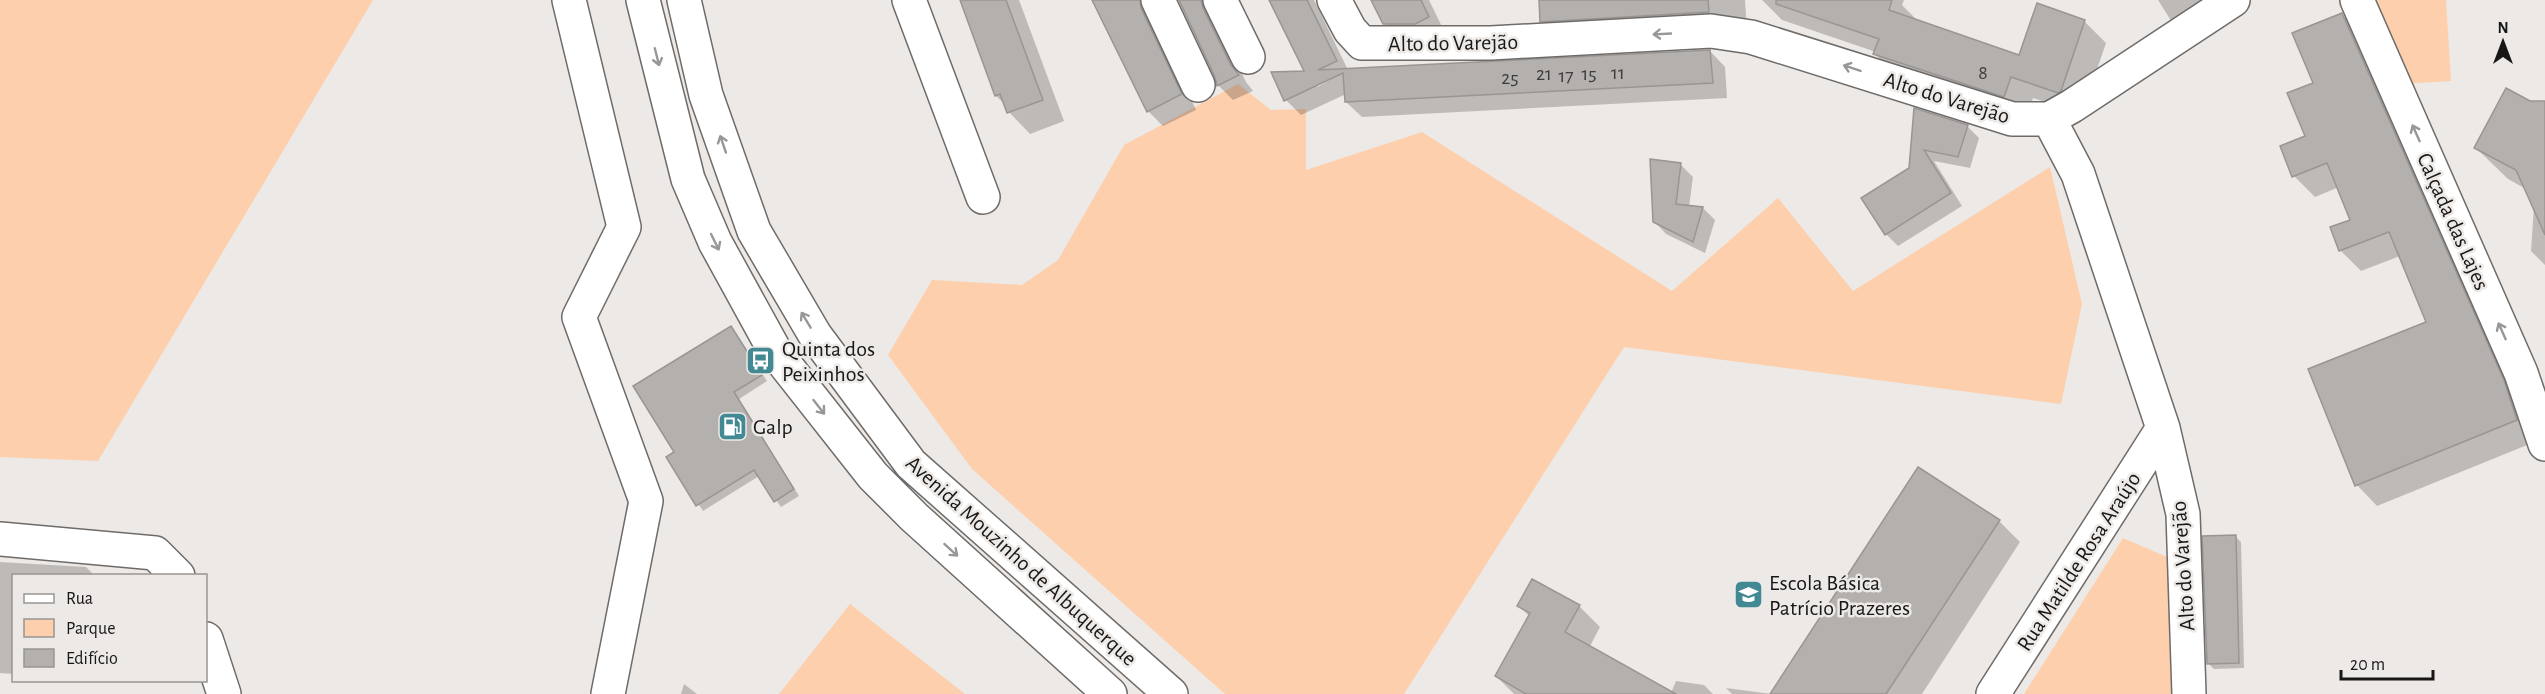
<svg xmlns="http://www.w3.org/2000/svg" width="2545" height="694" font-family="'Alegreya Sans',sans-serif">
  <rect width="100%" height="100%" fill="#ede9e6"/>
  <!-- green -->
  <path fill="#fdcfac" d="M0 0H373L98 461 0 457Z
    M2366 0H2446L2451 81 2403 84Z
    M1238 84 1271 110 1306 109V170L1422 132 1672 291 1778 198 1853 291 2050 167 2082 304 2061 404 1624 347 1404 694H1225L972 469 888 355 932 280 1022 285 1058 260 1124 145Z
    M2123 538 2172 559 2171 694H2024Z
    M850 604 965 694H779Z"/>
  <!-- shadow -->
  <path fill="#0003" fill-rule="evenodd" d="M961 0H1019L1064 121 1030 134 1009 112 1006 105 996 96Z
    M1094 0H1163L1156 24 1196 110 1163 126 1148 111Z
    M1180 0H1211L1218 25 1246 82 1253 91 1233 100 1218 85 1216 77Z
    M1270 0H1314L1348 70 1710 51 1725 67 1727 98 1362 117 1346 102V94L1301 115 1286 100 1306 72ZM1328 78 1330 80 1317 87V83Z
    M1372 0H1429L1446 35 1401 41 1384 23Z
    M1540 0H1745L1747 30 1557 36 1541 21Z
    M1762 0H1904L1902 5 1915 18 1914 21 2020 57 2084 21 2106 43 2082 113 2033 98 2026 118 1897 76 1875 54 1876 52 1782 20Z
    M2158 0H2211L2182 31 2170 19Z
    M2342 15 2363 35 2537 441 2377 506 2357 485 2310 370 2427 322 2400 256 2361 271 2340 250 2352 220 2339 187 2315 197 2294 176 2307 137 2315 84Z
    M2530 102H2545V265L2531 251 2534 206 2526 189 2508 179 2476 148Z
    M1915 110 1967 126 1979 138 1970 168 1934 161 1962 206 1898 246 1886 234 1910 169Z
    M1681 165 1693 177 1689 207 1703 208 1715 220 1705 253 1666 234 1654 221Z
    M731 327 767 381 739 399 799 496 781 507 759 476 703 511 668 457 676 453Z
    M1999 521 2020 542 1922 694H1732L1726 688 1772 694Z
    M2235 536 2241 542 2244 668 2214 669 2208 663Z
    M0 562 86 567 92 573V576H14V674L0 673Z
    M1519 606H1579L1600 627 1589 648 1671 693 1676 681 1704 685 1713 694H1514L1496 676 1530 617Z
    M684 684 697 694H681Z"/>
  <!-- building -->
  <path fill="#b3b0ad" stroke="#999593" stroke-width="1.5" d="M960 0H1006L1043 100 1007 113 1000 94 995 96Z
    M1092 0H1140L1141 8 1182 94 1147 112Z
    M1179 0H1201L1203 8 1231 65 1239 75 1217 86 1215 77Z
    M1269 0H1307L1337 61 1318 70 1710 50 1713 83 1345 102 1343 73 1284 101 1271 72 1304 71Z
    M1371 0H1421L1429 17 1415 24H1383Z
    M1539 0H1708L1709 12 1540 22Z
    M1776 0H1892L1889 10 2019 55 2037 3 2085 20 2061 91 2058 93 2011 77 2004 97 1873 54 1879 39 1776 4Z
    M2342 13 2504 380 2517 420 2355 486 2308 369 2426 322 2389 232 2339 251 2330 227 2350 220 2327 163 2292 177 2280 146 2305 136 2287 93 2313 83 2292 33Z
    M2506 88 2530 101H2545V235L2516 170 2474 148Z
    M1914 108 1968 125 1958 157 1924 150 1951 193 1885 235 1861 198 1909 168Z
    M1650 159 1681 163 1676 204 1703 207 1693 242 1653 222Z
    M731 326 762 375 734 392 794 489 774 502 754 470 696 506 666 457 674 452 633 386Z
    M1918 467 2000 520 1886 694H1770Z
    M2236 535 2239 663 2207 664 2202 536Z
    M1532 579 1580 605 1565 632 1676 694H1526L1495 676 1530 613 1517 606Z"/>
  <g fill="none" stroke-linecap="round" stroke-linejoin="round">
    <defs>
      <path id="minor" d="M569 0 624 227 579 317 646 501 608 694
        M909 0 983 197
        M1158 0 1198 85
        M1220 0 1248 57
        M1334 0 1350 30 1362 43H1491L1711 31 1751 37 2012 119H2049L2072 106 2233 0
        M2357 0 2521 373 2545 444
        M2049 119 2078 174 2163 428 2183 514 2189 694
        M0 539 155 553 178 576
        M206 639 224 694
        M1993 694 2163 428"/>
      <path id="major" d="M643 0 688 179 715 242 776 353 873 476 914 517 1110 694
        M684 0 706 95 754 231 815 335 911 464 1171 694"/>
    </defs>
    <!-- minor casing -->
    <use href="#minor" stroke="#6e6b69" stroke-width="36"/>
    <!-- major casing -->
    <use href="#major" stroke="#6e6b69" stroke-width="36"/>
    <!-- minor -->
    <use href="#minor" stroke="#fff" stroke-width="33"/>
    <!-- major -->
    <use href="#major" stroke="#fff" stroke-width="33"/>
  </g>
  <!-- one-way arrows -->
  <defs><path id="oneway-shaft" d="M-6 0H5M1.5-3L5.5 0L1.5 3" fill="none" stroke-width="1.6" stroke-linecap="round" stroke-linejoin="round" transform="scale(1.5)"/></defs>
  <g stroke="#979796">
    <use href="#oneway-shaft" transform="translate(1662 34) rotate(177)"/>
    <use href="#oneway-shaft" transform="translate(657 57) rotate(76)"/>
    <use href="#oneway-shaft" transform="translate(1852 68) rotate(-162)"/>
    <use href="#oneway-shaft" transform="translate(2416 133) rotate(-114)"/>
    <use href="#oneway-shaft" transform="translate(723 144) rotate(-109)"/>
    <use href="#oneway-shaft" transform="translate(715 242) rotate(64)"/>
    <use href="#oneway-shaft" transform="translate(806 320) rotate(-121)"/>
    <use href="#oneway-shaft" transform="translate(2502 331) rotate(-114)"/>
    <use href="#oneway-shaft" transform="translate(819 407) rotate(52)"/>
    <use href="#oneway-shaft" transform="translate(951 550) rotate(42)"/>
  </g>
  <!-- icons -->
  <defs>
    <symbol id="bus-square" viewBox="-11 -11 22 22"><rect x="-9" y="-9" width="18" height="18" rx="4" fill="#438994" stroke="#ede9e6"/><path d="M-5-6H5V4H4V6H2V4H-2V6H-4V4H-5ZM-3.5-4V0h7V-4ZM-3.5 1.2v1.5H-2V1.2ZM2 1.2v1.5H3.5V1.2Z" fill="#fff"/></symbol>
    <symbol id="fuel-square" viewBox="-11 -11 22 22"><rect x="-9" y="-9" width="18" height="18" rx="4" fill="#438994" stroke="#ede9e6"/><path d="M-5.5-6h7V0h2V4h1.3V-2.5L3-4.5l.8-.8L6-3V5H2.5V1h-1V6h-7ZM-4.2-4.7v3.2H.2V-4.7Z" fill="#fff"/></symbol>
    <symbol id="school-square" viewBox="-11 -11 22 22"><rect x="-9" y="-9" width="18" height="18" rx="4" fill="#438994" stroke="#ede9e6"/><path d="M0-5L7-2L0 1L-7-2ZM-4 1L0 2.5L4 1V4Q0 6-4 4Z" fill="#fff"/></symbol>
  </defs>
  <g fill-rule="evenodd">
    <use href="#bus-square" x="744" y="344" width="33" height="33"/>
    <use href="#fuel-square" x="716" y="410" width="33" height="33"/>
    <use href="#school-square" x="1732" y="578" width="33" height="33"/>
  </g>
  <g text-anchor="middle" stroke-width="5" stroke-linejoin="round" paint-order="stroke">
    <!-- number labels -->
    <g font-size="20" fill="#3f3d3c">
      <text x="1618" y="79">11</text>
      <text x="1983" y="79">8</text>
      <text x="1544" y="80">21</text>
      <text x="1589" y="80">15</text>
      <text x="1566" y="82">17</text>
      <text x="1510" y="84">25</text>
    </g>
    <!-- street labels -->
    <g font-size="22" fill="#181716" stroke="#ede9e6">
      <text transform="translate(1453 42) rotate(-1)" y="8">Alto do Varejão</text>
      <text transform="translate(1947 97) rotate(17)" y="8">Alto do Varejão</text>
      <text transform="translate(2454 221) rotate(66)" y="8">Calçada das Lajes</text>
      <text transform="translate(1022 560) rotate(42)" y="8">Avenida Mouzinho de Albuquerque</text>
      <text transform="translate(2078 561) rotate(-57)" y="8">Rua Matilde Rosa Araújo</text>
      <text transform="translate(2182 566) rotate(-94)" y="8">Alto do Varejão</text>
    </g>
    <!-- poi labels -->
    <g font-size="22" fill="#181716" stroke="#ede9e6" text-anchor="start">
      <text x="782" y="356">Quinta dos<tspan x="782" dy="25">Peixinhos</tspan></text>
      <text x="753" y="434">Galp</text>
      <text x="1769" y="590">Escola Básica<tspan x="1769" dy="25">Patrício Prazeres</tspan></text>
    </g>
  </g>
  <!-- legend -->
  <rect x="12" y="574" width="195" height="108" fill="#ede9e6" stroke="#989593" stroke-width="1.5"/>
  <rect x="24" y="594" width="30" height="9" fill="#ffffff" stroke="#989593" stroke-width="1.5"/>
  <text x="66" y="604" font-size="18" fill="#181716">Rua</text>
  <rect x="24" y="619" width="30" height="18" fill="#fdcfac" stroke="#989593" stroke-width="1.5"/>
  <text x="66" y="634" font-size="18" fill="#181716">Parque</text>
  <rect x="24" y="649" width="30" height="18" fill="#b3b0ad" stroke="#989593" stroke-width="1.5"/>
  <text x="66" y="664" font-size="18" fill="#181716">Edifício</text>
  <!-- north arrow -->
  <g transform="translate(2503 42)" stroke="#ede9e6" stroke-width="4.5" paint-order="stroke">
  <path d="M0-4.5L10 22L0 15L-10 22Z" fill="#181716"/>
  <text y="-9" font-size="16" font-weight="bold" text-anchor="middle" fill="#181716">N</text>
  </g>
  <!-- scale -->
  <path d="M2341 670v9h92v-9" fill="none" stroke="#181716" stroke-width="3"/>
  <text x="2350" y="670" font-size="18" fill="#181716" stroke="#ede9e6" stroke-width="4.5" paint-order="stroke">20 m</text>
</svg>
